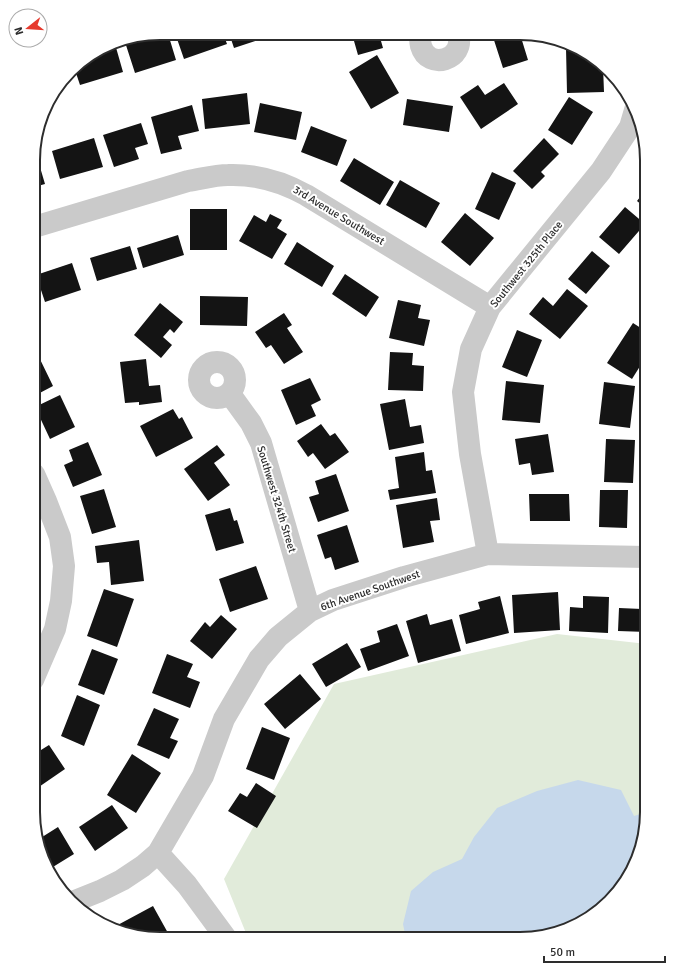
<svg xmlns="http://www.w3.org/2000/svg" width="680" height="972" font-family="Signika,sans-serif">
  <rect width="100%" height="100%" fill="#fff"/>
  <!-- green -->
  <path fill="#e1ebda" d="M557 634 647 644V821L625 883 576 926 520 939 248 938 224 879 334 684Z"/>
  <!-- water -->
  <path fill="#c6d8eb" d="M578 780 621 790 634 816 647 812V821L625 883 576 926 520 939H406L403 924 411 891 433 872 462 859 474 837 497 808 537 791Z"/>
  <!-- building -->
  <path fill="#141414" d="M175 33H223L227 44 184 59Z
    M229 33H269L270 36 234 48Z
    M151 34 154 41 169 37 176 60 135 73 124 39Z
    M352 34H379L383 48 358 55Z
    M492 34H520L528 60 503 68Z
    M115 44 123 72 80 85 74 67 76 64 109 46Z
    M566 48H571L597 59 603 66 604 92 567 93Z
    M377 55 399 93 371 109 349 72Z
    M69 73 71 80 61 83Z
    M504 83 518 104 481 129 460 97 478 85 485 95Z
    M247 93 250 124 205 129 202 99Z
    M569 97 593 112 572 145 548 130Z
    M407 99 453 106 449 132 403 125Z
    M260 103 302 112 296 140 254 132Z
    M192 105 199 131 178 136 182 149 161 154 151 117Z
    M141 123 148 144 135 148 139 159 114 167 103 135Z
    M311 126 347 140 337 166 301 152Z
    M94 138 103 167 60 179 52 151Z
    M544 138 559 154 541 172 545 176 532 189 513 171Z
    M37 157 45 184 34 187V158Z
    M354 158 394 182 380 205 340 181Z
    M492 172 516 183 499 220 475 209Z
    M400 180 440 203 426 228 386 205Z
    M647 188V209L637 201Z
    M625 207 645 224 619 254 599 237Z
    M190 209H227V250H190Z
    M465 213 494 238 470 266 441 242Z
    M270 214 282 220 277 228 287 234 272 259 239 241 254 215 266 222Z
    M178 235 184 255 143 268 137 248Z
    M297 242 334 266 322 287 284 264Z
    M130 246 137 269 97 281 90 258Z
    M592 251 610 266 586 294 568 279Z
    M72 263 81 290 45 302 36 275Z
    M345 274 379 297 366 317 332 294Z
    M567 289 588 306 560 339 529 314 543 297 553 306Z
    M200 296 248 297 247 326 200 325Z
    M398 300 421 305 418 318 430 320 424 346 389 338Z
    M160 303 183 322 174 333 170 329 163 337 172 345 161 358 134 335Z
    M284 313 292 325 287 328 303 352 284 364 271 345 266 348 255 332Z
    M633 323 647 332V355L632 379 607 363Z
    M517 330 542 340 527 377 502 367Z
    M36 351 53 386 34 396V353Z
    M390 352 413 353 412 365 424 366 423 391 388 390Z
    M146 359 149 386 160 385 162 402 139 405V402L125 403 120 362Z
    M310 378 321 400 311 405 316 416 296 425 281 390Z
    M506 381 544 385 540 423 502 420Z
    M604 382 635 386 630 428 599 424Z
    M60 395 75 427 50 439 35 407Z
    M405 399 410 427 421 425 424 443 389 450 380 404Z
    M173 409 179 419 182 417 193 438 156 457 140 426Z
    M321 424 330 436 335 433 349 452 325 469 313 453 308 457 297 441Z
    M548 434 554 472 532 475 530 463 519 465 515 439Z
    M606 439 635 440 633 483 604 482Z
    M88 442 102 475 73 487 64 465 73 461 69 450Z
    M217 445 225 455 214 463 230 485 208 501 184 469Z
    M424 452 426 471 432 470 436 493 390 500 388 490 399 488 395 457Z
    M336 474 349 511 318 522 309 497 319 494 315 481Z
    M104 489 116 527 92 534 80 496Z
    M600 490H628L627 528 599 527Z
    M529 494H569L570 521H530Z
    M437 498 440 520 430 521 434 542 403 548 396 505Z
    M230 508 234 521 237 520 244 543 216 551 205 515Z
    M347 525 359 562 335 570 331 557 325 559 317 535Z
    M139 540 144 581 111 585 109 562 97 563 95 546Z
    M256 566 268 599 230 612 219 579Z
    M104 589 134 599 117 647 87 636Z
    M558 592 560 630 514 633 512 595Z
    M500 596 509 633 466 644 459 615 480 609 478 602Z
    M583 596 609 597 608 633 569 631 570 607 583 608Z
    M643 597H647V632L618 631 619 608 642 609Z
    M427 614 430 625 452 619 461 651 418 663 406 621Z
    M221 615 237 629 212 659 190 641 205 622 210 627Z
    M397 624 409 656 368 671 360 649 380 642 377 631Z
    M347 643 361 667 326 687 312 664Z
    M92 649 118 659 104 695 78 685Z
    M167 654 193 664 187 677 200 682 190 708 152 693Z
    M300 674 321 699 285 729 264 704Z
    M77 695 100 705 84 746 61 736Z
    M154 708 179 719 170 738 178 741 169 759 137 745Z
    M262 727 290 738 274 780 246 769Z
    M49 745 65 769 33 791V755Z
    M132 754 161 773 136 813 107 795Z
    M256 783 276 796 257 828 228 811 240 793 247 797Z
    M112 805 128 828 95 851 79 827Z
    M58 827 74 854 48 870 46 868 39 839Z
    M153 906 168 933 158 938H144L114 927Z"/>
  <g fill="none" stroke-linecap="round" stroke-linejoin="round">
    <!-- minor -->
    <path stroke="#cacaca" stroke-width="22" d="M421 34C420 38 420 42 421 46 428 71 466 60 458 34
      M34 227 188 181C201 179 215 175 228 175 256 174 283 182 306 195L490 307
      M199 380a18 18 0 1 1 36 0a18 18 0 1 1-36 0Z
      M230 394 251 423 261 443 310 611
      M488 554 470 454 463 392 471 349 490 307 601 171 630 127 635 110
      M33 680 55 629 61 601 64 566 60 537 46 501 34 474
      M158 853 187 885 226 938
      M75 901 100 891 122 880 143 866 158 853 203 776 224 719 259 659 278 637 310 611 333 600 404 577 488 554 647 557"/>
  </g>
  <g text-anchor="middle" stroke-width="4" stroke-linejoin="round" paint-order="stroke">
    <!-- street labels -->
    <g font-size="11" fill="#2d2d2d" stroke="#fff">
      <text transform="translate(339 215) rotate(31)" y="4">3rd Avenue Southwest</text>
      <text transform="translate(526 264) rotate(-51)" y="4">Southwest 325th Place</text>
      <text transform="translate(277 499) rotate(73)" y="4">Southwest 324th Street</text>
      <text transform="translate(370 590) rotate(-19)" y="4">6th Avenue Southwest</text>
    </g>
  </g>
  <!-- crop -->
  <path d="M0 0H680V972H0ZM160 40H520A120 120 0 0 1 640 160V812A120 120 0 0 1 520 932H160A120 120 0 0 1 40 812V160A120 120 0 0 1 160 40Z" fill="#fff" fill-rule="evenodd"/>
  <path fill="none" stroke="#2d2d2d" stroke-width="2" d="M160 40H520A120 120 0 0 1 640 160V812A120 120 0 0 1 520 932H160A120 120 0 0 1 40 812V160A120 120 0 0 1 160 40Z"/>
  <!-- north arrow -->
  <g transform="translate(28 28) rotate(253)"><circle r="19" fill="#ffffff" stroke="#ababab"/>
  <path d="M0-3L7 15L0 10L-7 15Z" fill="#e63a2e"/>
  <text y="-6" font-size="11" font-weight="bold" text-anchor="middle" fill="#2d2d2d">N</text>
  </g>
  <!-- scale -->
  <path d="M544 956v6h121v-6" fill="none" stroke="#2d2d2d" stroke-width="2"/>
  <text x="550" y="956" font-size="12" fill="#2d2d2d" stroke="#ffffff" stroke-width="3" paint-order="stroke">50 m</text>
</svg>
